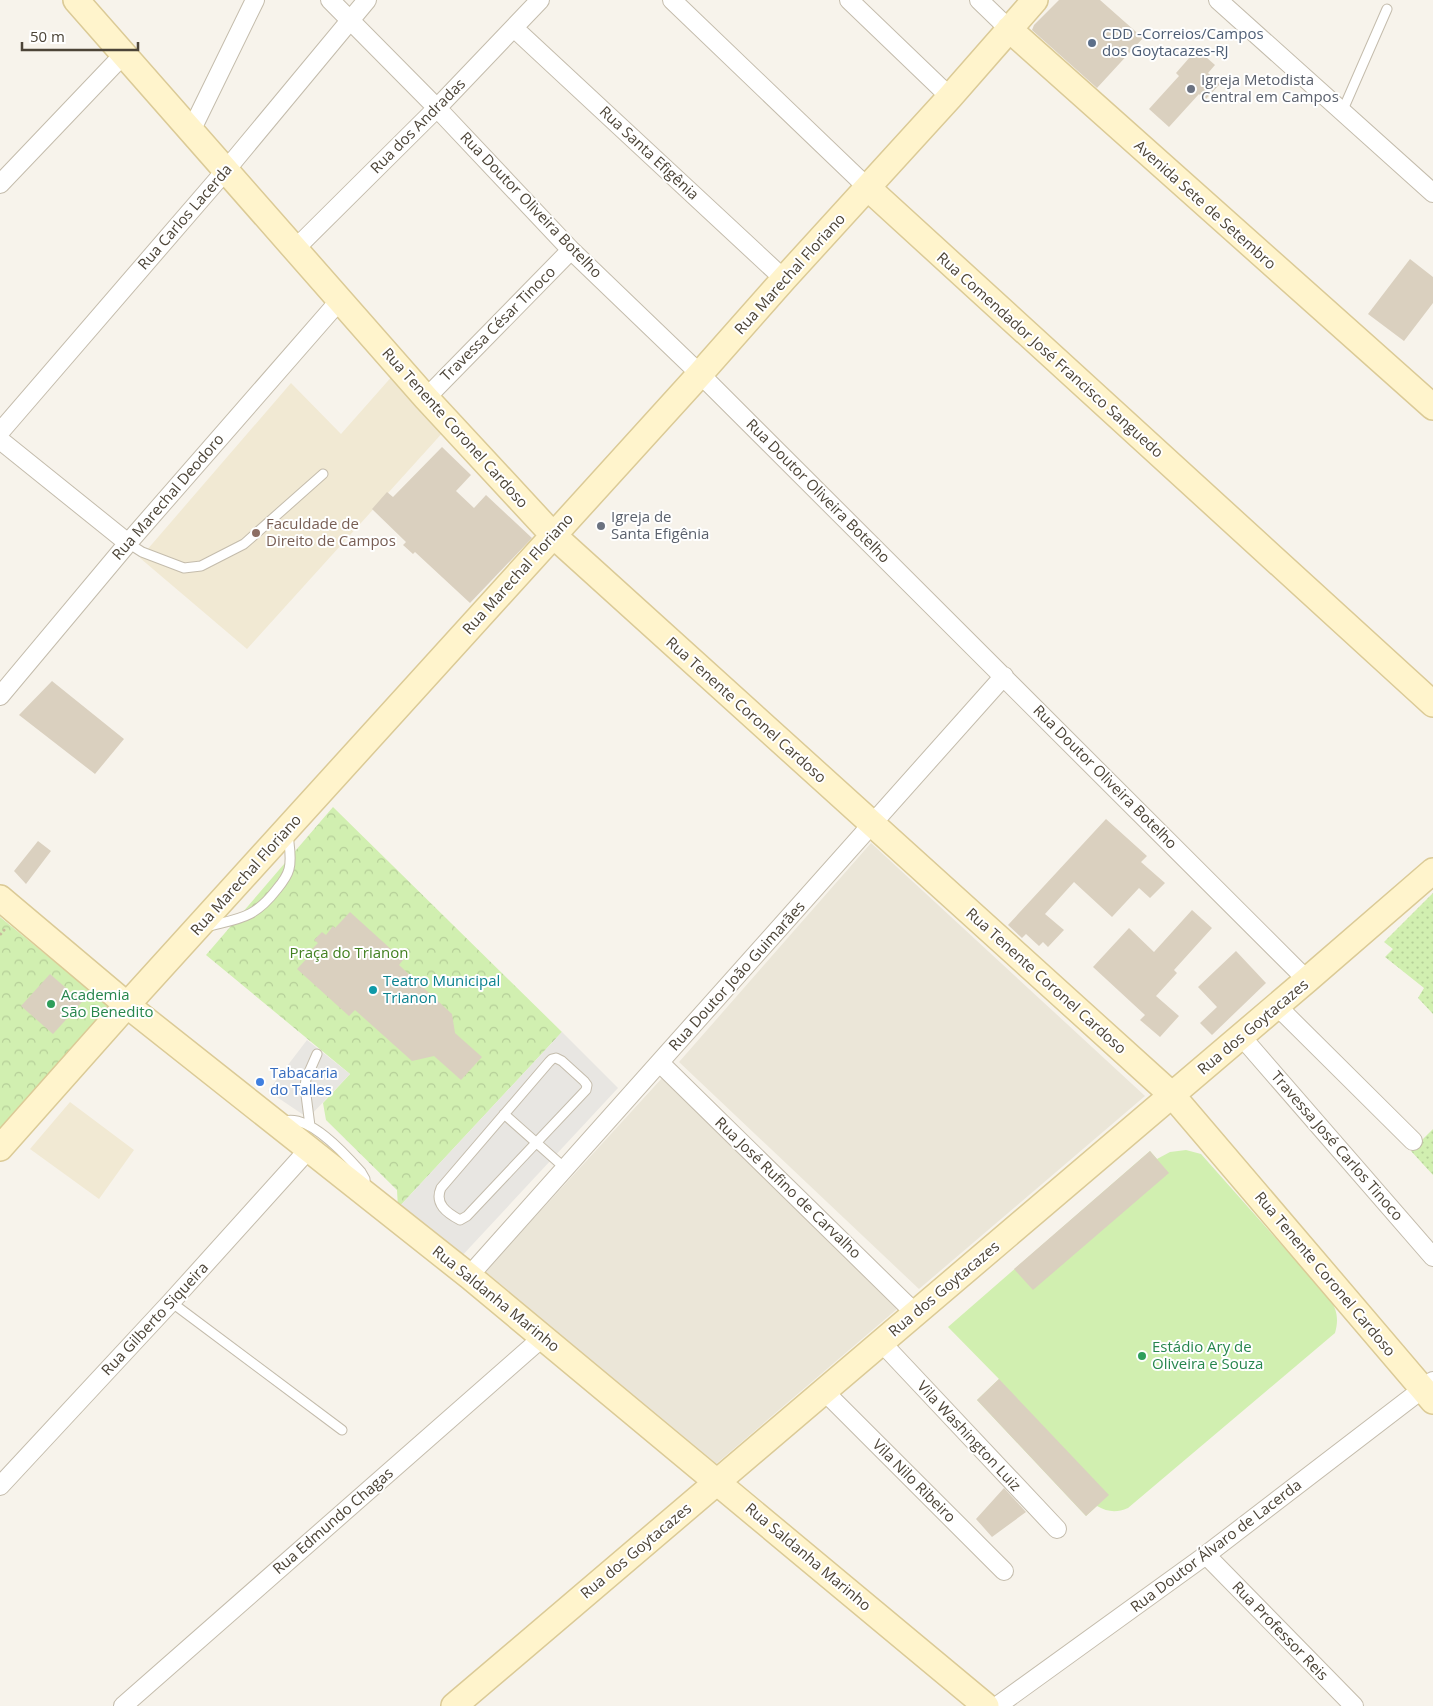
<svg xmlns="http://www.w3.org/2000/svg" width="1433" height="1706" font-family="'Open Sans',sans-serif">
  <defs>
    <pattern id="grass-dots" width="8" height="8" patternUnits="userSpaceOnUse" patternTransform="scale(1.25)"><rect width="8" height="8" fill="#d1efb0"/><path d="M2 2h.1M6 6h.1" fill="none" stroke="#b5ce98" stroke-width="1.8" stroke-linecap="round"/></pattern>
    <pattern id="park-crowns" width="20" height="18" patternUnits="userSpaceOnUse" patternTransform="scale(1.25)"><rect width="20" height="18" fill="#d1efb0"/><path d="M2 6a3 3 0 1 1 6 0M12 15a3 3 0 1 1 6 0" fill="none" stroke="#b5ce98"/></pattern>
  </defs>
  <rect width="100%" height="100%" fill="#f7f3eb"/>
  <!-- residential -->
  <path fill="#ebe6d8" d="M871 843 1145 1096 919 1289 679 1062Z
    M663 1077 897 1309 716 1464 481 1276Z"/>
  <!-- education -->
  <path fill="#f1e9d3" d="M394 374 445 430 247 649 140 558 291 383 341 434Z
    M70 1102 134 1150 99 1199 30 1149Z"/>
  <!-- grass -->
  <path fill="url(#grass-dots)" d="M1433 893V1014L1418 998 1424 988 1385 957 1393 949 1384 942Z
    M1433 1129V1175L1411 1151Z"/>
  <!-- park -->
  <path fill="url(#park-crowns)" d="M333 807 562 1032 398 1208 397 1190 326 1120 323 1103 350 1074 206 955Z
    M0 917 110 1007 0 1130Z"/>
  <!-- pitch -->
  <path fill="#d1efb0" d="M1186 1150 1201 1154 1329 1298C1337 1309 1339 1319 1335 1333L1128 1508C1116 1513 1108 1512 1097 1506L1086 1516 977 1400 999 1379 948 1327 1150 1151 1157 1159 1170 1152Z"/>
  <!-- parking -->
  <path fill="#e8e6e2" d="M562 1032 618 1088 459 1259 398 1208Z
    M307 1040 350 1074 308 1118 268 1091Z"/>
  <!-- building -->
  <path fill="#dad0bf" d="M1059 0H1100L1143 38 1097 88 1032 30 1034 25Z
    M1197 49 1215 65 1208 73 1220 84 1205 100 1199 94 1169 127 1149 109 1179 76 1176 73Z
    M1410 259 1433 277V303L1404 341 1368 314Z
    M442 447 471 475 456 491 474 508 486 495 532 538 470 603 415 552 413 554 403 545 406 542 372 509 387 492 393 497Z
    M52 681 124 739 95 774 19 715Z
    M1106 819 1147 856 1141 862 1165 883 1150 898 1139 888 1112 917 1074 882 1045 914 1064 930 1048 947 1043 942 1039 946 1026 934 1022 938 1008 925Z
    M38 841 51 851 26 884 14 871Z
    M1192 910 1212 928 1174 970 1177 973 1156 996 1179 1016 1160 1037 1140 1020 1145 1015 1093 967 1129 928 1154 952Z
    M350 912 403 960 399 965 452 1014 455 1033 482 1057 461 1080 434 1056 412 1061 355 1010 349 1016 297 969 311 954 309 952 318 943 314 940 322 932 326 935 333 926 335 928Z
    M1236 951 1266 983 1212 1035 1200 1023 1217 1007 1198 987Z
    M50 974 82 1002 53 1034 21 1006Z
    M1150 1151 1169 1173 1033 1290 1014 1269Z
    M999 1379 1109 1495 1086 1516 977 1400Z
    M1004 1488 1026 1512 992 1537 976 1519Z"/>
  <g fill="none" stroke-linecap="round" stroke-linejoin="round">
    <defs>
      <path id="lane" d="M1342 112 1387 9
        M128 543 142 552 184 568 201 566 244 544 323 474
        M206 927C240 918 254 919 277 889 282 883 287 877 289 869 292 858 289 845 288 834
        M556 1058 562 1061 584 1081 587 1085 586 1090 467 1216 460 1220C447 1213 434 1204 441 1188L549 1062 552 1059Z
        M504 1114 566 1169
        M282 1122C307 1111 346 1155 361 1172L365 1179V1187
        M310 1126 305 1087 306 1079 317 1054
        M171 1302 342 1430"/>
      <path id="street" d="M330 0 437 108 571 250 700 374 1307 980
        M672 0 868 188
        M849 0 950 97
        M979 0 1009 29
        M1218 0 1433 193
        M514 28 784 279
        M191 131 255 0
        M0 184 124 54
        M294 250 437 108 540 0
        M426 398 571 250
        M0 432 226 170 367 0
        M0 440 128 543
        M0 696 128 543 340 300
        M1277 1006 1413 1141
        M1241 1036 1433 1257
        M660 1063 915 1313
        M469 1276 1004 676
        M881 1342 1057 1529
        M824 1391 1004 1571
        M0 1486 171 1302 309 1149
        M1206 1555 1354 1706
        M123 1706 543 1337
        M997 1706 1206 1555 1433 1381"/>
      <path id="secondary" d="M76 0 426 398 553 535 1172 1095 1433 1401
        M1009 29 1433 407
        M868 188 1433 704
        M0 898 127 1005 469 1276 986 1706
        M0 1148 127 1005 700 374 784 279 950 97 1035 0
        M454 1706 1307 980 1433 871"/>
    </defs>
    <!-- lane casing -->
    <use href="#lane" stroke="#c4bcac" stroke-width="11"/>
    <!-- street casing -->
    <use href="#street" stroke="#c4bcac" stroke-width="20"/>
    <!-- secondary casing -->
    <use href="#secondary" stroke="#dbca96" stroke-width="28"/>
    <!-- path -->
    <path stroke="#c7b99b" stroke-width="2.5" stroke-dasharray="2.5 2.5" stroke-linecap="butt" d="M0 935 6 928"/>
    <!-- lane -->
    <use href="#lane" stroke="#fff" stroke-width="9"/>
    <!-- street -->
    <use href="#street" stroke="#fff" stroke-width="18"/>
    <!-- secondary -->
    <use href="#secondary" stroke="#fff4cc" stroke-width="25"/>
  </g>
  <!-- markers -->
  <circle fill="#5c6f8a" stroke="#fff" stroke-width="2" cx="1092" cy="43" r="5"/>
  <g fill="#6b7280" stroke="#fff" stroke-width="2">
    <circle cx="1191" cy="89" r="5"/>
    <circle cx="601" cy="526" r="5"/>
  </g>
  <circle fill="#8d6e63" stroke="#fff" stroke-width="2" cx="256" cy="533" r="5"/>
  <circle fill="#0f9aa8" stroke="#fff" stroke-width="2" cx="373" cy="990" r="5"/>
  <g fill="#2e9e5b" stroke="#fff" stroke-width="2">
    <circle cx="51" cy="1004" r="5"/>
    <circle cx="1142" cy="1356" r="5"/>
  </g>
  <circle fill="#3f7fe0" stroke="#fff" stroke-width="2" cx="260" cy="1082" r="5"/>
  <g text-anchor="middle" stroke-width="4" stroke-linejoin="round" paint-order="stroke">
    <!-- service labels -->
    <g font-size="15" fill="#4e5e75" stroke="#fff" text-anchor="start">
      <text x="1102" y="39">CDD -Correios/Campos<tspan x="1102" dy="17">dos Goytacazes-RJ</tspan></text>
    </g>
    <!-- worship labels -->
    <g font-size="15" fill="#5b616d" stroke="#fff" text-anchor="start">
      <text x="1201" y="85">Igreja Metodista<tspan x="1201" dy="17">Central em Campos</tspan></text>
      <text x="611" y="522">Igreja de<tspan x="611" dy="17">Santa Efigênia</tspan></text>
    </g>
    <!-- street labels -->
    <g font-size="15" fill="#4c4437" stroke="#fff">
      <text transform="translate(418 126) rotate(-45)" y="5">Rua dos Andradas</text>
      <text transform="translate(649 153) rotate(43)" y="5">Rua Santa Efigênia</text>
      <text transform="translate(531 205) rotate(46)" y="5">Rua Doutor Oliveira Botelho</text>
      <text transform="translate(1205 205) rotate(42)" y="5">Avenida Sete de Setembro</text>
      <text transform="translate(185 217) rotate(-49)" y="5">Rua Carlos Lacerda</text>
      <text transform="translate(790 274) rotate(-48)" y="5">Rua Marechal Floriano</text>
      <text transform="translate(498 324) rotate(-45)" y="5">Travessa César Tinoco</text>
      <text transform="translate(1050 355) rotate(42)" y="5">Rua Comendador José Francisco Sanguedo</text>
      <text transform="translate(455 428) rotate(48)" y="5">Rua Tenente Coronel Cardoso</text>
      <text transform="translate(818 491) rotate(45)" y="5">Rua Doutor Oliveira Botelho</text>
      <text transform="translate(168 497) rotate(-49)" y="5">Rua Marechal Deodoro</text>
      <text transform="translate(518 574) rotate(-48)" y="5">Rua Marechal Floriano</text>
      <text transform="translate(746 710) rotate(42)" y="5">Rua Tenente Coronel Cardoso</text>
      <text transform="translate(1105 777) rotate(45)" y="5">Rua Doutor Oliveira Botelho</text>
      <text transform="translate(246 875) rotate(-48)" y="5">Rua Marechal Floriano</text>
      <text transform="translate(737 976) rotate(-48)" y="5">Rua Doutor João Guimarães</text>
      <text transform="translate(1046 981) rotate(42)" y="5">Rua Tenente Coronel Cardoso</text>
      <text transform="translate(1253 1027) rotate(-40)" y="5">Rua dos Goytacazes</text>
      <text transform="translate(1337 1146) rotate(49)" y="5">Travessa José Carlos Tinoco</text>
      <text transform="translate(788 1188) rotate(44)" y="5">Rua José Rufino de Carvalho</text>
      <text transform="translate(1325 1274) rotate(50)" y="5">Rua Tenente Coronel Cardoso</text>
      <text transform="translate(944 1289) rotate(-40)" y="5">Rua dos Goytacazes</text>
      <text transform="translate(496 1299) rotate(39)" y="5">Rua Saldanha Marinho</text>
      <text transform="translate(155 1319) rotate(-47)" y="5">Rua Gilberto Siqueira</text>
      <text transform="translate(969 1436) rotate(47)" y="5">Vila Washington Luiz</text>
      <text transform="translate(914 1481) rotate(45)" y="5">Vila Nilo Ribeiro</text>
      <text transform="translate(333 1521) rotate(-41)" y="5">Rua Edmundo Chagas</text>
      <text transform="translate(1216 1546) rotate(-37)" y="5">Rua Doutor Álvaro de Lacerda</text>
      <text transform="translate(636 1551) rotate(-40)" y="5">Rua dos Goytacazes</text>
      <text transform="translate(808 1557) rotate(40)" y="5">Rua Saldanha Marinho</text>
      <text transform="translate(1280 1631) rotate(46)" y="5">Rua Professor Reis</text>
    </g>
    <!-- education labels -->
    <g font-size="15" fill="#785e54" stroke="#fff" text-anchor="start">
      <text x="266" y="529">Faculdade de<tspan x="266" dy="17">Direito de Campos</tspan></text>
    </g>
    <!-- park labels -->
    <g font-size="15" fill="#438021" stroke="#fff">
      <text x="349" y="958">Praça do Trianon</text>
    </g>
    <!-- culture labels -->
    <g font-size="15" fill="#0d838f" stroke="#fff" text-anchor="start">
      <text x="383" y="986">Teatro Municipal<tspan x="383" dy="17">Trianon</tspan></text>
    </g>
    <!-- leisure labels -->
    <g font-size="15" fill="#27864d" stroke="#fff" text-anchor="start">
      <text x="61" y="1000">Academia<tspan x="61" dy="17">São Benedito</tspan></text>
      <text x="1152" y="1352">Estádio Ary de<tspan x="1152" dy="17">Oliveira e Souza</tspan></text>
    </g>
    <!-- shop labels -->
    <g font-size="15" fill="#366cbe" stroke="#fff" text-anchor="start">
      <text x="270" y="1078">Tabacaria<tspan x="270" dy="17">do Talles</tspan></text>
    </g>
  </g>
  <!-- scale -->
  <path d="M22 42v8h116v-8" fill="none" stroke="#4c4437" stroke-width="2.5"/>
  <text x="30" y="42" font-size="15" fill="#4c4437" stroke="#ffffff" stroke-width="4" paint-order="stroke">50 m</text>
</svg>
